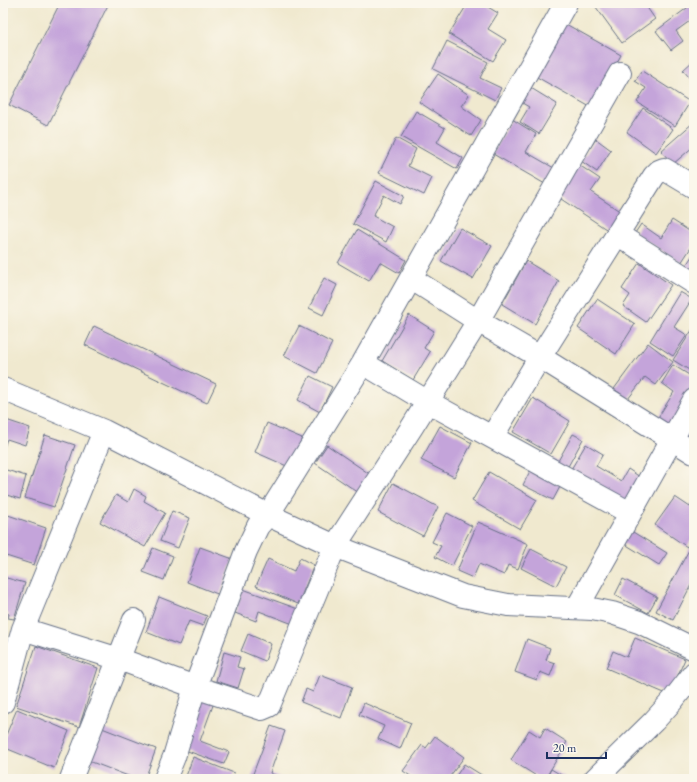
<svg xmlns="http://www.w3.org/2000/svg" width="697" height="782" font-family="'EB Garamond',serif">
  <rect width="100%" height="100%" fill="#fbf7ec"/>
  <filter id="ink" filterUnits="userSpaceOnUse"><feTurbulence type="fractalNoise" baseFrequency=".025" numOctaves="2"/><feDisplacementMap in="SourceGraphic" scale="8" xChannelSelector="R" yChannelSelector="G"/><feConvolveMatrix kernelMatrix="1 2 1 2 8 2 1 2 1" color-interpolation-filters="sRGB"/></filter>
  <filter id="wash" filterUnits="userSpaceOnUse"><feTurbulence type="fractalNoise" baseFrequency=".012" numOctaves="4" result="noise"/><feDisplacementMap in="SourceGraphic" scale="16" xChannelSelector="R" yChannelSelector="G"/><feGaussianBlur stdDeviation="0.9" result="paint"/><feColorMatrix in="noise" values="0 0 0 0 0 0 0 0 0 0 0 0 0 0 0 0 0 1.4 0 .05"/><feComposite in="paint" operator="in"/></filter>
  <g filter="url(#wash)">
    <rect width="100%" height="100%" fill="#f0e9cf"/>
    <g id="blocks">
      <!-- building -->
      <path fill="#c4a4da" d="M60 3H109L48 125 9 105Z
        M468 3H481L498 13 488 29 506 40 493 61 449 34Z
        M593 3H644L655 19 622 43Z
        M691 5 694 9V18L676 31 683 41 671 50 656 31Z
        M564 23 621 55 592 108 535 76Z
        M447 41 488 62 480 78 501 88 495 100 433 69Z
        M694 60V83L683 70Z
        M642 71 690 102 675 126 637 102 646 88 635 81Z
        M438 74 469 95 461 106 481 120 471 136 419 102Z
        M526 85 557 104 539 134 520 122 529 107 517 100Z
        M643 108 673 129 656 153 627 132Z
        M416 111 445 128 437 142 463 158 457 169 401 137Z
        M512 119 536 134 526 152 554 168 545 184 493 154Z
        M694 122V146L673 164 661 151Z
        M396 138 416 149 408 166 432 178 424 195 379 173Z
        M596 139 611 150 597 172 581 161Z
        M579 165 600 179 591 192 621 212 609 231 558 197Z
        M376 181 404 196 400 204 384 195 373 216 393 227 386 242 353 224Z
        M672 220 694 234V243L681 263 635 233 641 224 661 238Z
        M460 228 492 246 473 279 441 261Z
        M357 230 406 260 399 273 380 262 369 281 338 263Z
        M694 253V272L685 267Z
        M526 261 559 281 535 324 502 304Z
        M639 263 671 285 646 322 623 306 630 295 622 289Z
        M324 278 337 285 323 315 309 308Z
        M680 292 692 299 674 327 687 335 673 356 650 341Z
        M597 299 635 324 616 354 578 328Z
        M409 315 434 331 424 348 430 352 413 380 382 361Z
        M94 326 216 384 207 403 85 345Z
        M299 326 332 343 317 373 284 356Z
        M694 327V373L673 360Z
        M648 343 673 362 656 385 645 377 628 399 614 389Z
        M673 365 694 378V392L671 429 657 419 674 392 662 383Z
        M310 376 332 387 320 412 298 400Z
        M533 398 570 421 551 454 513 432Z
        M3 419 30 428 25 445 7 439 3 450Z
        M694 420V444L683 436Z
        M267 423 302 438 289 467 255 452Z
        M440 426 472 443 454 477 421 460Z
        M573 434 583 439 565 472 550 464 554 458 558 461Z
        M45 435 75 445 54 507 25 498Z
        M586 444 603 454 596 466 621 481 628 469 640 477 625 504 570 471Z
        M327 445 374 477 362 495 315 463Z
        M3 469 26 476 20 499 3 494Z
        M531 469 561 485 553 500 523 485Z
        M489 472 537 500 520 529 472 501Z
        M393 483 438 507 423 536 378 512Z
        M134 489 146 496 144 501 165 513 145 547 100 522 116 495 128 502Z
        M675 497 690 507 694 500V536L687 547 655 525Z
        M172 511 190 518 178 548 160 541Z
        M447 513 472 526 452 566 435 557 441 546 432 542Z
        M8 515 46 528 34 565 3 555V530Z
        M478 522 528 544 518 569 508 565 504 575 479 564 473 578 457 571Z
        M628 529 667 553 659 565 620 541Z
        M200 547 233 559 220 595 187 582Z
        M153 548 173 556 164 580 143 572Z
        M690 548 694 550V586L691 585 673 620 656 611Z
        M531 549 566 567 556 586 521 568Z
        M300 558 314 565 298 604 256 586 268 559 294 571Z
        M3 577 25 583 14 619 8 618 9 614 3 612Z
        M623 579 657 597 648 613 615 595Z
        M243 589 298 609 293 624 259 611 256 621 235 613Z
        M159 597 207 616 203 626 189 621 179 645 146 632Z
        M248 634 271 644 265 661 241 651Z
        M635 638 685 659 669 695 606 668 613 651 627 657Z
        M527 639 550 648 546 660 555 663 550 676 540 672 537 680 515 672Z
        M36 646 98 668 79 727 16 706Z
        M224 652 240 657 237 667 244 669 238 688 216 681Z
        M320 675 352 687 341 718 301 702 306 689 313 692Z
        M199 691 216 697 200 741 229 752 224 764 179 748Z
        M364 703 411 723 400 749 378 739 384 726 359 715Z
        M17 709 69 731 54 768 3 747V742Z
        M271 726 285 731 270 773 284 779H251Z
        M102 728 156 749 145 779H136L89 761Z
        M545 728 567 742 545 779H541L511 760 529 730 540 737Z
        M435 736 464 757 448 779H415L403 771 422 745 426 748Z
        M193 757 234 773 232 779H185Z
        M464 764 488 779H454Z
        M551 769 568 779H546Z"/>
    </g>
  </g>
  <g filter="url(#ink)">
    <use href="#blocks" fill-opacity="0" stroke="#667086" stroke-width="1"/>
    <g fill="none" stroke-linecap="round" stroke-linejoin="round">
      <defs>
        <path id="street" d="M617 234 694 283
          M412 279 478 321 540 357 694 453
          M363 363 428 402 630 513
          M3 389 104 431 268 515 335 546 463 596 508 605 592 609 612 613 639 622 694 649
          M492 437 540 357 654 176 659 171 664 169 694 187
          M577 608 694 400
          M23 629 119 659 195 687 262 709 269 706 335 546 412 427 478 321 620 73
          M3 702 23 629 104 431
          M71 779 134 620
          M165 779 174 757 195 687 246 551 258 526 268 515 363 363 566 3
          M595 779 654 721 673 700 694 673"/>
      </defs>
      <!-- street casing -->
      <use href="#street" stroke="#667086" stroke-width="24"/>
      <!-- street -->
      <use href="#street" stroke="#fff" stroke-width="22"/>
    </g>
  </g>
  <!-- margin -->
  <rect width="697" height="782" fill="none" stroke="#fbf7ec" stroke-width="16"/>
  <!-- scale -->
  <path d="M547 752v6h59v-6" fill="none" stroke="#1b2f5e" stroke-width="2"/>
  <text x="553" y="752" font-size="12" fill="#1b2f5e" stroke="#fbf7ec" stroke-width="3" paint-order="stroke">20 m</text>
</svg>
